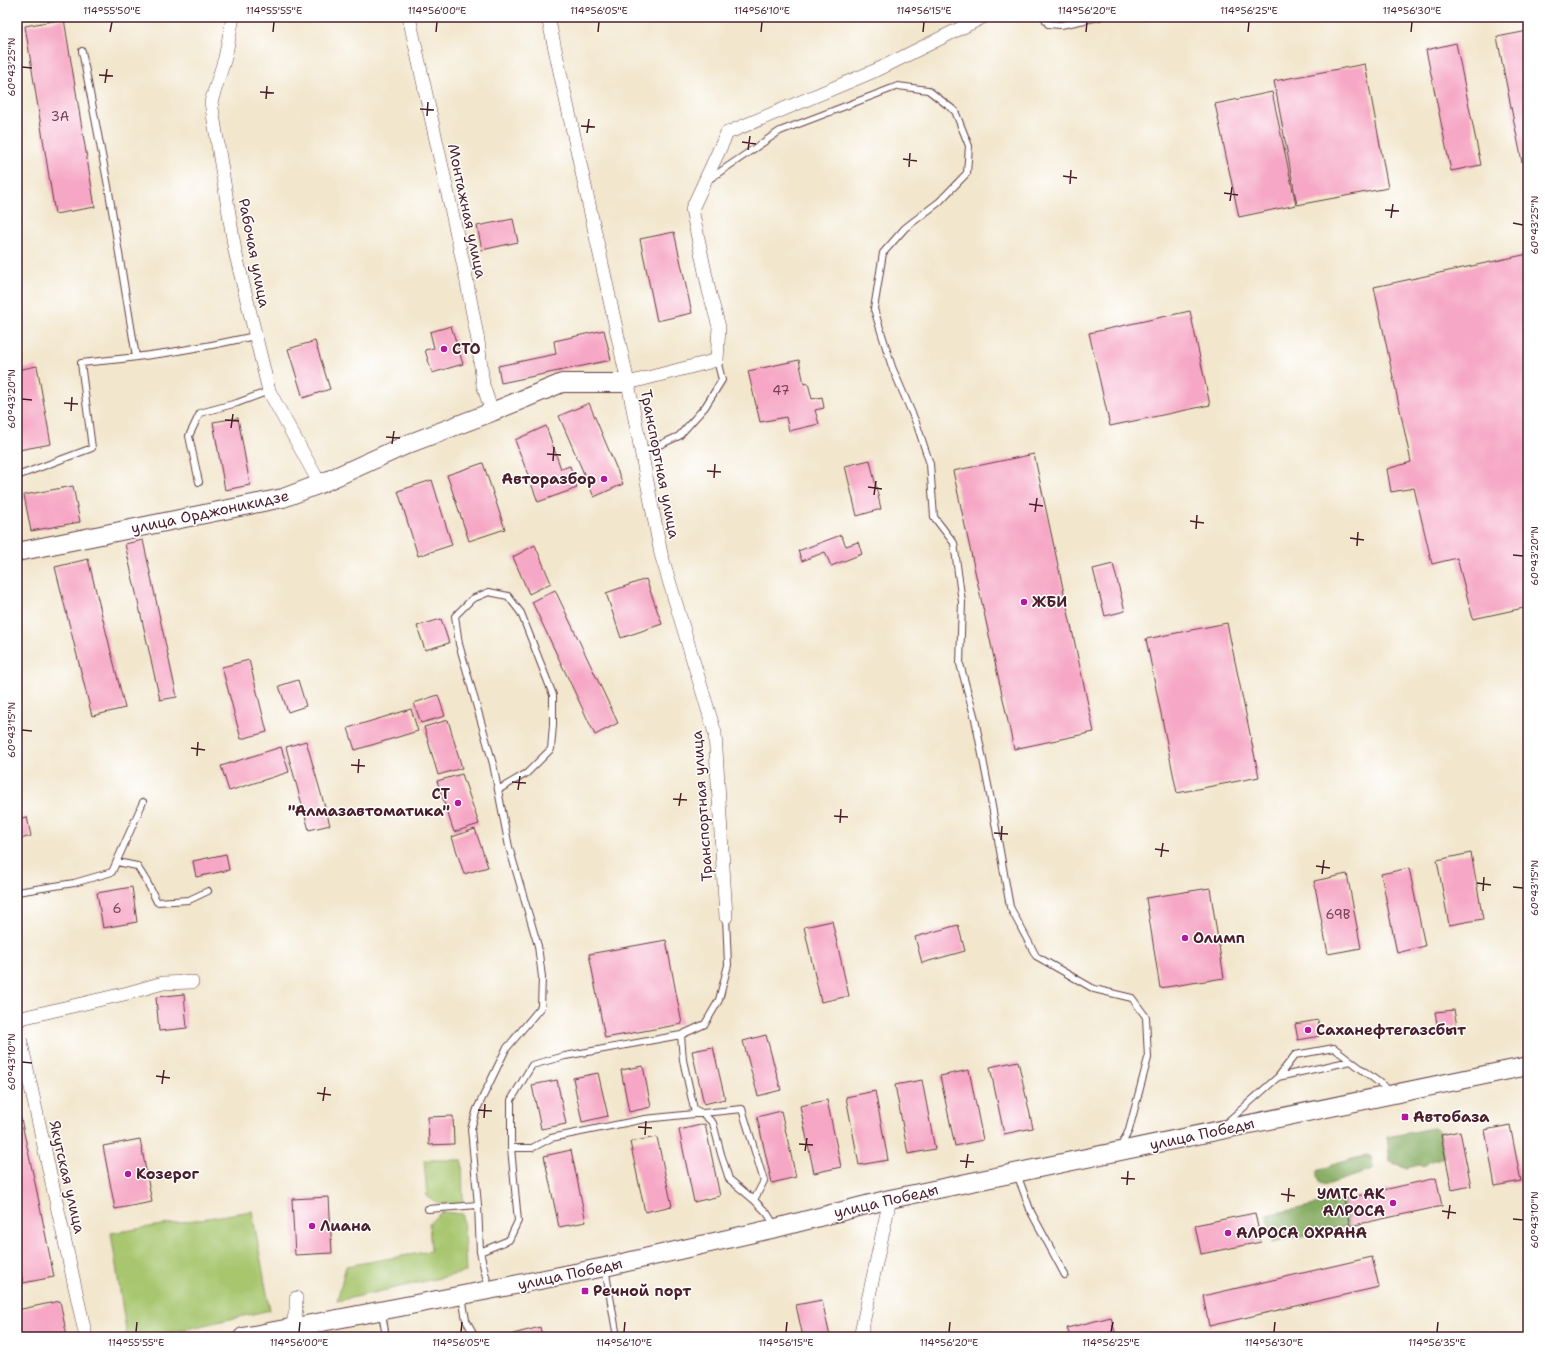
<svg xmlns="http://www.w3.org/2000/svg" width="1545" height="1354" font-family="'Shantell Sans',sans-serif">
  <rect width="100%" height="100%" fill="#fff"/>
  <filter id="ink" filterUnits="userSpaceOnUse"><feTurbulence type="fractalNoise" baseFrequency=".025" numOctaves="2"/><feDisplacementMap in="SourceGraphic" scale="8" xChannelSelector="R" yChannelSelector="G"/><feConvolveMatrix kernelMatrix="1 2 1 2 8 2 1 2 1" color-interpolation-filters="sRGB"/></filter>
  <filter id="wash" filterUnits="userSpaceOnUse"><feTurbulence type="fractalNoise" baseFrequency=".012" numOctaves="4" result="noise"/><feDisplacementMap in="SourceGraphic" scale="16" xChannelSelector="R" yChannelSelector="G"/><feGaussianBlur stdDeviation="0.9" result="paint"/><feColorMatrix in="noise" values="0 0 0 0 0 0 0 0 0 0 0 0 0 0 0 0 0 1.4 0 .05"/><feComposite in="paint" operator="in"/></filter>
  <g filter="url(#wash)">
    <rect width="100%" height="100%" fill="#f2e6cc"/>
    <!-- green -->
    <path fill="#a7c66e" stroke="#78724c" d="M424 1160H462L463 1203 442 1205 427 1197Z
      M252 1211 270 1310 151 1337H127L111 1233Z
      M442 1212 463 1214 466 1272 337 1301 346 1266 431 1251 429 1223Z"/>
    <!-- forest -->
    <path fill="#85ab61" stroke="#686546" d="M1433 1128 1439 1131 1444 1157 1429 1162 1424 1167 1419 1165 1407 1168 1390 1162 1387 1137Z
      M1368 1155 1372 1158 1373 1167 1370 1171 1326 1185 1320 1183 1317 1177V1171L1338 1163Z
      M1344 1199 1350 1226 1272 1242 1267 1215Z"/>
    <g id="blocks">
      <!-- building -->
      <path fill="#f6a7c5" d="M1056 17H1072V18L1057 21Z
        M64 19 95 207 55 214 25 26Z
        M1528 31V161L1522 162 1497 37Z
        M1456 43 1481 165 1451 171 1426 50Z
        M1365 64 1388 188 1297 205 1274 81Z
        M1272 92 1296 205 1239 217 1215 104Z
        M513 219 518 242 482 250 477 226Z
        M674 232 692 313 657 321 640 239Z
        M1528 254V607L1473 619 1457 558 1432 564 1414 488 1391 492 1387 469 1411 462 1374 287Z
        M1190 311 1210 405 1110 426 1089 333Z
        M451 326 463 364 432 373 425 350 434 348 430 332Z
        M604 330 611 360 501 383 498 366 556 354 554 341Z
        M315 341 330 389 303 398 288 349Z
        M799 360 804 384 808 383 812 399 822 397 824 408 815 410 819 424 789 431 786 417 760 422 748 371Z
        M37 366 51 444 19 450 17 440V370Z
        M589 403 623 484 594 497 559 416Z
        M238 418 250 485 225 490 213 422Z
        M546 426 561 469 570 466 577 488 538 502 515 440Z
        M1034 454 1094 732 1014 749 953 471Z
        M870 460 881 509 857 516 845 466Z
        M483 463 505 529 469 541 447 475Z
        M432 480 452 545 418 556 398 491Z
        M73 486 80 522 31 531 24 495Z
        M841 535 846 546 858 542 862 554 831 566 825 552 802 561 798 551Z
        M143 540 177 697 160 700 125 544Z
        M535 545 551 583 529 594 513 557Z
        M88 559 125 708 92 716 55 567Z
        M1113 564 1125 611 1105 616 1093 569Z
        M646 579 662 624 621 638 606 593Z
        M555 590 618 723 595 735 532 602Z
        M441 619 449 643 425 650 417 626Z
        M1227 623 1259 777 1177 793 1146 639Z
        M249 660 267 732 241 739 222 667Z
        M298 680 306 706 288 712 279 686Z
        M438 695 445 716 421 723 414 703Z
        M411 709 418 731 355 750 348 728Z
        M448 720 462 768 438 775 424 727Z
        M306 741 330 825 309 830 286 747Z
        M281 747 289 772 229 791 221 766Z
        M462 774 479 824 454 832 437 781Z
        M27 817 31 836 17 840V819Z
        M475 829 488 867 464 874 452 837Z
        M1471 853 1483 919 1449 925 1437 860Z
        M226 854 229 870 196 877 193 861Z
        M1409 868 1425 946 1397 953 1381 874Z
        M1347 874 1361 948 1328 954 1314 881Z
        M132 887 137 922 103 928 97 893Z
        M1210 888 1224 978 1160 988 1146 898Z
        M832 921 849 996 821 1002 804 927Z
        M958 925 965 951 922 963 915 937Z
        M666 940 682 1024 605 1038 589 954Z
        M184 994 187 1028 159 1031 156 997Z
        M1454 1010 1457 1026 1438 1030 1435 1012Z
        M1318 1020 1320 1036 1298 1040 1295 1024Z
        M766 1035 781 1090 758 1096 743 1041Z
        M713 1047 725 1099 704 1104 692 1051Z
        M1018 1061 1033 1128 1004 1134 990 1067Z
        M643 1066 651 1107 629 1112 621 1070Z
        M969 1070 983 1140 955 1146 940 1076Z
        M598 1073 608 1116 582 1122 573 1078Z
        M557 1080 566 1124 541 1129 532 1085Z
        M922 1080 935 1149 908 1154 895 1085Z
        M875 1091 888 1160 859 1165 846 1097Z
        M827 1100 841 1167 814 1173 800 1106Z
        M17 1101 37 1192 54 1277 23 1283 17 1252Z
        M781 1111 796 1177 772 1183 757 1117Z
        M453 1116 454 1144 429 1145 428 1117Z
        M705 1124 720 1196 694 1202 679 1130Z
        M1510 1125 1521 1181 1495 1186 1485 1130Z
        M1460 1131 1471 1186 1452 1190 1441 1135Z
        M657 1137 672 1206 645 1212 630 1142Z
        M140 1139 152 1202 115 1209 103 1146Z
        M571 1150 586 1222 559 1227 544 1156Z
        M1436 1178 1442 1206 1350 1226 1344 1199Z
        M329 1197 332 1253 295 1255 292 1199Z
        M1255 1213 1261 1242 1201 1254 1195 1225Z
        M1372 1257 1379 1287 1209 1326 1203 1296Z
        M822 1300 830 1337H803L796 1305Z
        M60 1301 67 1337H17V1310Z
        M1111 1317 1116 1337H1070L1067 1328Z
        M540 1327 542 1337H514L513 1334Z
        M1386 1334 1387 1337H1369V1336Z"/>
    </g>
  </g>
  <g filter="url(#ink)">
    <use href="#blocks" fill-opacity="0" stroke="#633d43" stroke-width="1"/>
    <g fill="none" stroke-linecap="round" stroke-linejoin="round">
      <defs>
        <path id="lane" d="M1044 17 1048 24 1061 25 1099 17
          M82 51 108 186 136 357
          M708 180 780 131 898 86 928 90 955 111 969 146 967 173 939 202 905 228 883 253 874 309 892 367 917 425 930 464 934 517 954 543 962 602 960 664 975 719 990 795 1010 907 1036 956 1094 989 1132 998 1146 1017 1148 1058 1129 1130 1120 1148
          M641 451 657 446 679 436 705 407 722 380 717 360
          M17 476 92 448 81 363C140 358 198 349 255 336
          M199 482 189 436 200 413 237 403 269 391
          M117 862 137 866 147 882 157 902 189 900 208 891
          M17 892 74 883 112 872 143 802
          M681 1035 683 1060 694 1109 702 1113 713 1123 721 1154 729 1179 754 1200 767 1213 775 1226
          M1278 1077 1351 1061
          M1225 1124 1278 1077 1295 1055 1334 1048 1390 1091
          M511 1148H532L551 1138 645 1119 742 1109 764 1181 754 1200
          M1017 1174 1031 1212 1065 1275
          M428 1209 478 1205
          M480 1252 509 1240 518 1221 511 1148V1100L532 1065 565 1056 681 1035 705 1024 719 1000 728 965 726 917
          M605 1268 617 1337
          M489 1289 480 1252 478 1205 471 1129 477 1109 506 1049 541 1007 542 977 538 946 509 847 493 764 459 644 455 616 472 599 489 592 508 596 521 613 553 695V725L551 749 527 773 498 790
          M462 1297 466 1320 472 1331
          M382 1313 386 1337"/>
        <path id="street" d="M233 17 225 58 211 102 235 251 269 391 320 484
          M409 17 464 267 478 341 483 385 492 412
          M548 17 628 383 661 554 715 733 726 917
          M628 383 717 360 719 327 709 291 692 209 727 133 879 69 983 17
          M17 1019 128 993 163 983 192 982
          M17 1024 86 1337
          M292 1328 296 1310V1298
          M860 1337 890 1199"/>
        <path id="secondary" d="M17 552 283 498 320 484 408 444 492 412 562 383H628
          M243 1337 489 1290 605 1267 776 1228 890 1199 1528 1066"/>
      </defs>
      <!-- lane casing -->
      <use href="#lane" stroke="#633d43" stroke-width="8"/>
      <!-- street casing -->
      <use href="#street" stroke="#633d43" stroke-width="14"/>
      <!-- secondary casing -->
      <use href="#secondary" stroke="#633d43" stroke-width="20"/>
      <!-- lane -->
      <use href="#lane" stroke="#fff" stroke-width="6"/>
      <!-- street -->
      <use href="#street" stroke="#fff" stroke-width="13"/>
      <!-- secondary -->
      <use href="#secondary" stroke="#fff" stroke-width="18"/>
    </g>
  </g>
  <!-- ticks -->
  <path fill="none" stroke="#4a1f2b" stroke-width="1.5" d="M110 32 112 22M273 32 274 22M436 32 437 22M598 32 599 22M761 32 762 22M923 32 924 22M1086 32 1087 22M1248 32 1249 22M1411 32 1412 22M22 67 32 68M99 75 113 76M105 83 107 69M260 92 274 93M266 99 267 86M420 109 434 110M427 116 428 102M581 126 595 127M587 133 589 119M742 142 756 144M748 150 750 136M903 159 917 161M909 167 910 153M1063 176 1077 178M1070 184 1071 170M1224 193 1238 195M1230 201 1232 187M1385 210 1399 211M1391 218 1393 204M1513 223 1523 225M22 399 32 400M64 403 78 404M71 411 72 397M225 420 239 421M231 428 233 414M386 437 400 438M392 444 394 431M547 454 561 455M553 461 554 447M707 471 721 472M714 478 715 464M868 487 882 489M874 495 876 481M1029 504 1043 506M1035 512 1037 498M1190 521 1204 523M1196 529 1197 515M1350 538 1364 540M1357 546 1358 532M1513 555 1523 556M22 730 32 731M191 748 205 750M197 756 198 742M351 765 365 766M358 773 359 759M512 782 526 783M518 790 520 776M673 799 687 800M679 806 681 793M834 816 848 817M840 823 841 809M994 833 1008 834M1001 840 1002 826M1155 849 1169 851M1161 857 1163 843M1316 866 1330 868M1322 874 1324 860M1477 883 1491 885M1513 887 1523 888M1483 891 1484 877M22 1062 32 1063M156 1076 170 1078M162 1084 164 1070M317 1093 331 1095M323 1101 325 1087M478 1110 492 1111M484 1118 485 1104M638 1127 652 1128M645 1135 646 1121M799 1144 813 1145M805 1151 807 1138M960 1161 974 1162M966 1168 968 1154M1121 1178 1135 1179M1127 1185 1128 1171M1281 1194 1295 1196M1288 1202 1289 1188M1442 1211 1456 1213M1448 1219 1450 1205M1513 1219 1523 1220M136 1332 137 1322M299 1332 300 1322M461 1332 462 1322M624 1332 625 1322M786 1332 787 1322M949 1332 950 1322M1111 1332 1113 1322M1274 1332 1275 1322M1437 1332 1438 1322"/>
  <!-- markers -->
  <g fill="#b5179e" stroke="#fff" stroke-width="1.5">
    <circle cx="444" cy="349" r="4"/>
    <circle cx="604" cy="479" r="4"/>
    <circle cx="1024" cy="602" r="4"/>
    <circle cx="458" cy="803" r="4"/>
    <circle cx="1185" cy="938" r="4"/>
    <circle cx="1308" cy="1030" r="4"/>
    <rect x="1401" y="1113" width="8" height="8" rx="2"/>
    <circle cx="128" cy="1174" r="4"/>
    <circle cx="1393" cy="1203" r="4"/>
    <circle cx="312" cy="1226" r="4"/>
    <circle cx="1228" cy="1233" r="4"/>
    <rect x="581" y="1287" width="8" height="8" rx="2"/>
  </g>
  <g text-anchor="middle" stroke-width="3" stroke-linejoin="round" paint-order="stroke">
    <!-- number labels -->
    <g font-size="13" fill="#754152">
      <text x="60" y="121">3А</text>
      <text x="781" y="395">47</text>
      <text x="117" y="913">6</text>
      <text x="1338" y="919">69В</text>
    </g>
    <!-- street labels -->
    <g font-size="15" fill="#4a1f2b" stroke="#fff">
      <text transform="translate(467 211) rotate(78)" y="5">Монтажная улица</text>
      <text transform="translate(254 253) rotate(79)" y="5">Рабочая улица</text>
      <text transform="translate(660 464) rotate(79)" y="5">Транспортная улица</text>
      <text transform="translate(210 512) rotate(-12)" y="5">улица Орджоникидзе</text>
      <text transform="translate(702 806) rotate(-94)" y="5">Транспортная улица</text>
      <text transform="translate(1202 1134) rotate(-12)" y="5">улица Победы</text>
      <text transform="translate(67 1177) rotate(77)" y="5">Якутская улица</text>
      <text transform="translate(886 1201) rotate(-13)" y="5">улица Победы</text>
      <text transform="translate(570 1274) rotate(-12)" y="5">улица Победы</text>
    </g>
    <!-- poi labels -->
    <g font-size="15" font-weight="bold" fill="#4a1f2b" stroke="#fff" text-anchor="start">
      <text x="452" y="354">СТО</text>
      <text x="596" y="484" text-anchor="end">Авторазбор</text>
      <text x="1032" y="607">ЖБИ</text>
      <text x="450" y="799" text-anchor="end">СТ<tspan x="450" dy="17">"Алмазавтоматика"</tspan></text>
      <text x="1193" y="943">Олимп</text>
      <text x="1316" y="1035">Саханефтегазсбыт</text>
      <text x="1413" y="1122">Автобаза</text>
      <text x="136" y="1179">Козерог</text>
      <text x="1385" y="1199" text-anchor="end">УМТС АК<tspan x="1385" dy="17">АЛРОСА</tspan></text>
      <text x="320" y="1231">Лиана</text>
      <text x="1236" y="1238">АЛРОСА ОХРАНА</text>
      <text x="593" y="1296">Речной порт</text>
    </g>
  </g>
  <!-- margin -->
  <rect width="1545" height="1354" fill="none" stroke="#fff" stroke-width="44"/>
  <rect x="22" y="22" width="1501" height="1310" fill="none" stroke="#4a1f2b" stroke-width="1.5"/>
  <g font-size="10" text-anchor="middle" fill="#4a1f2b">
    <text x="112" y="14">114°55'50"E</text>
    <text x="274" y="14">114°55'55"E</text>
    <text x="437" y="14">114°56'00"E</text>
    <text x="599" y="14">114°56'05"E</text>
    <text x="762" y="14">114°56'10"E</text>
    <text x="924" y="14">114°56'15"E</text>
    <text x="1087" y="14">114°56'20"E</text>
    <text x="1249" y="14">114°56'25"E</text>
    <text x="1412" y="14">114°56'30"E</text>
    <text transform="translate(11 67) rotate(-90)" y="4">60°43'25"N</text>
    <text transform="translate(1534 225) rotate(-90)" y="4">60°43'25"N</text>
    <text transform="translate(11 399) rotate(-90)" y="4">60°43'20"N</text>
    <text transform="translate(1534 556) rotate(-90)" y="4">60°43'20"N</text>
    <text transform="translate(11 730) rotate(-90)" y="4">60°43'15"N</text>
    <text transform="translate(1534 888) rotate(-90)" y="4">60°43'15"N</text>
    <text transform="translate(11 1062) rotate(-90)" y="4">60°43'10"N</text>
    <text transform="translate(1534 1220) rotate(-90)" y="4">60°43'10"N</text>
    <text x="136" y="1346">114°55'55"E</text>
    <text x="299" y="1346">114°56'00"E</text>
    <text x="461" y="1346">114°56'05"E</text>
    <text x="624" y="1346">114°56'10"E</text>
    <text x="786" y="1346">114°56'15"E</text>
    <text x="949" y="1346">114°56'20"E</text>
    <text x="1111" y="1346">114°56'25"E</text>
    <text x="1274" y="1346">114°56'30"E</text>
    <text x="1437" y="1346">114°56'35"E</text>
  </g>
</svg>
